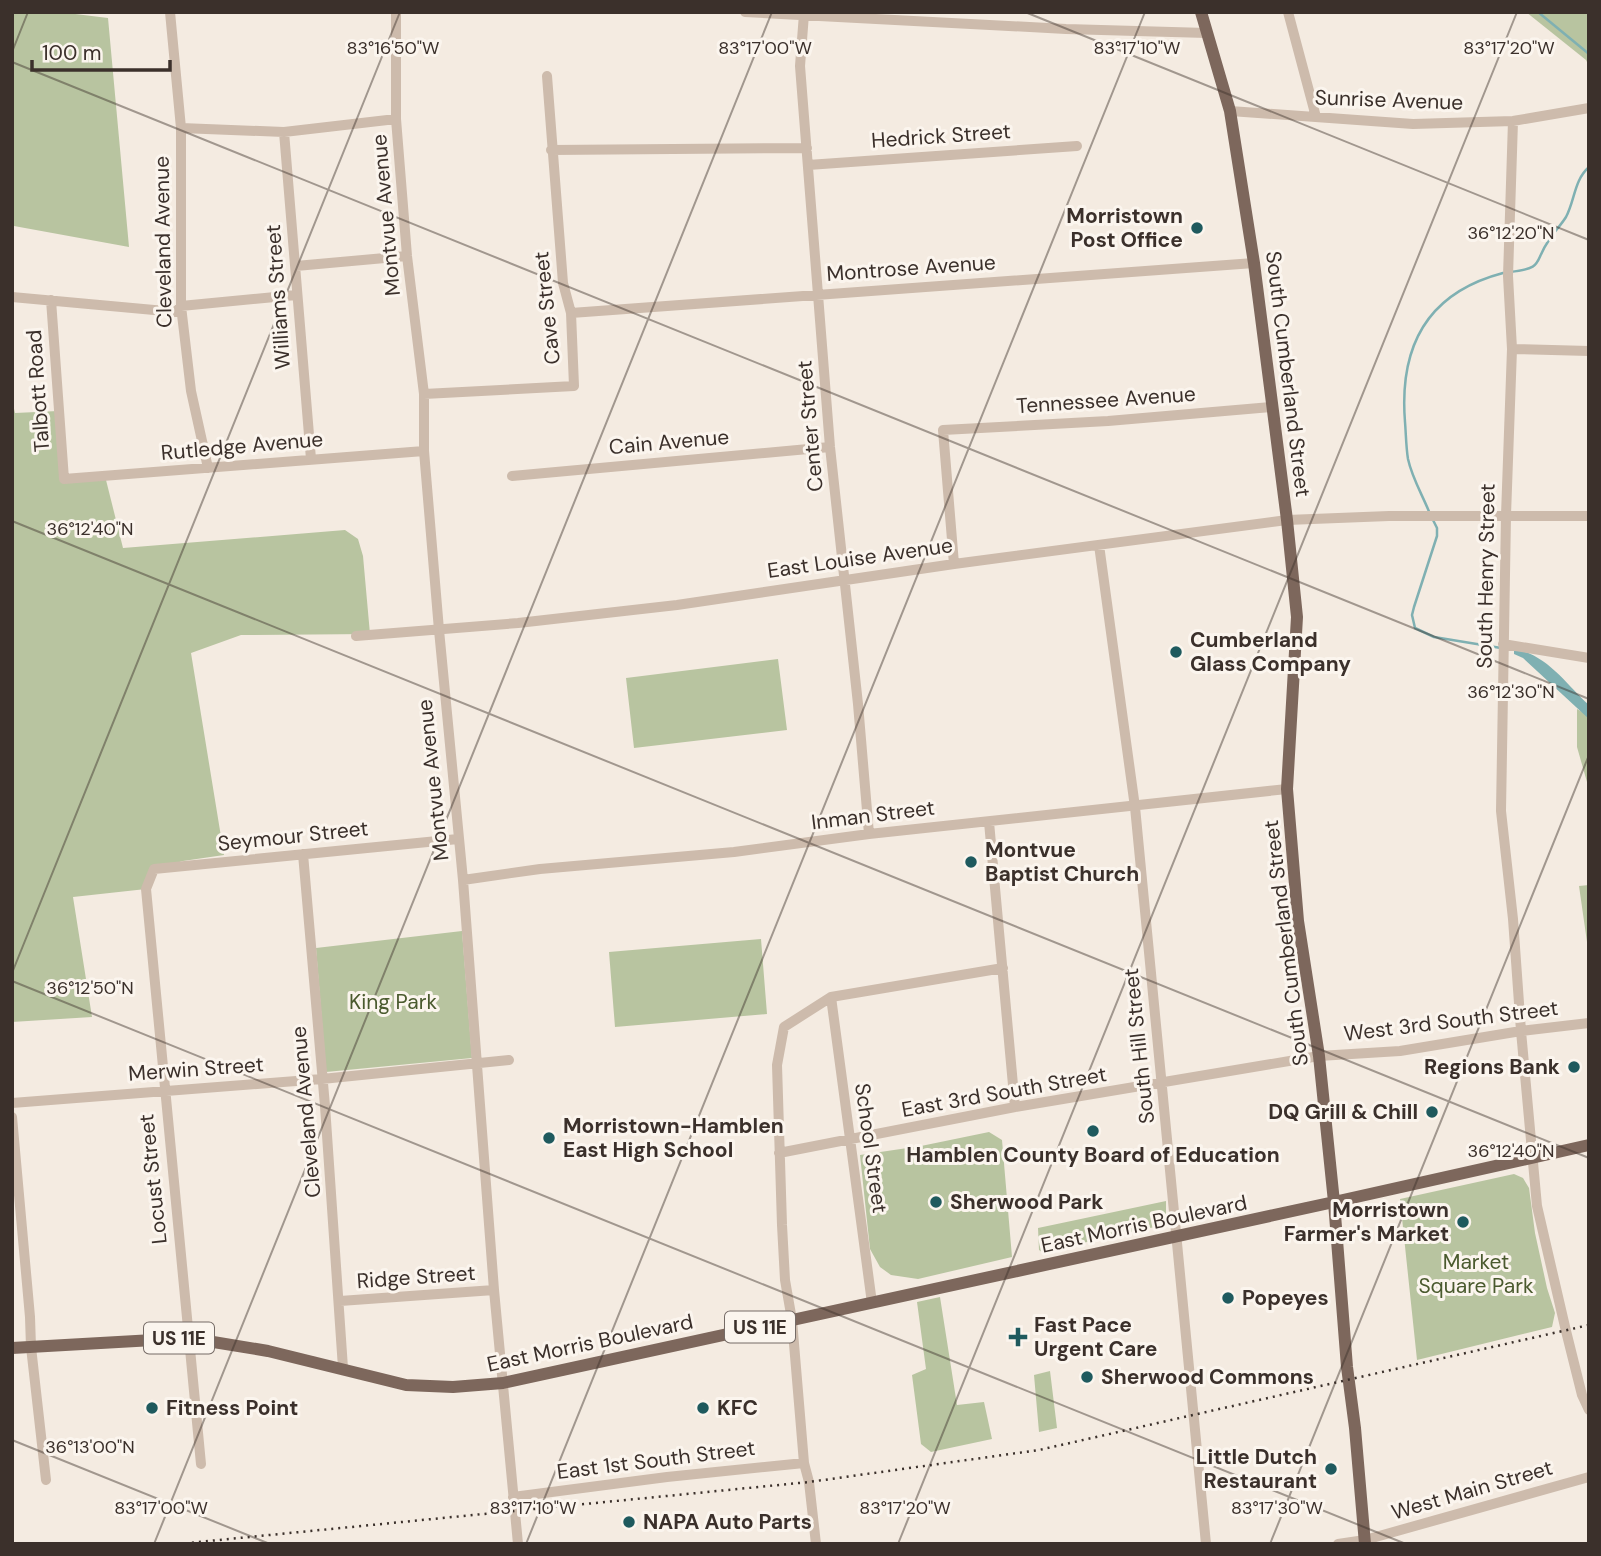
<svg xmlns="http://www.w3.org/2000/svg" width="1601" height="1556" font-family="'DM Sans',sans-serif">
  <rect width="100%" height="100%" fill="#f4ebe1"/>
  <!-- green -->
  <path fill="#b8c4a0" d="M12 12H59L108 18 129 247 14 226 12 229Z
    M1526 12H1589V66L1586 60Z
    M12 400 15 413 58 411 64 479 105 476 123 548 345 530 358 539 363 556 370 634 241 635 191 653 224 855 183 861 155 869 146 889 73 897 92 1017 12 1022Z
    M778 659 787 730 634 748 626 678Z
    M1577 709 1589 716V789L1577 747Z
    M1589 885V956L1579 886Z
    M462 931 472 1058 326 1072 316 948Z
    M761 939 767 1014 615 1027 609 952Z
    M989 1132 1002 1140 1012 1257 918 1279 891 1275 880 1267 870 1249 860 1155 921 1146Z
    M1514 1174 1523 1178 1529 1188 1535 1233 1547 1288 1555 1313 1552 1327 1417 1360 1400 1199Z
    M1166 1201V1223L1164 1225 1042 1252 1039 1250 1038 1228Z
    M940 1297 957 1405 984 1402 992 1439 931 1452 921 1444 912 1375 926 1369 917 1302Z
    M1050 1371 1057 1428 1039 1432 1034 1375Z"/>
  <!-- water -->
  <path fill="#7fb0b2" d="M1514 649C1547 654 1566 684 1589 705V719L1523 658 1514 654Z"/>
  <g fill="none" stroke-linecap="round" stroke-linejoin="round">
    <!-- stream -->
    <path stroke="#7fb0b2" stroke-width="2.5" d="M1538 12 1589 54
      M1510 272C1545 268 1533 263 1549 240 1554 232 1561 225 1566 217 1575 200 1574 180 1589 167
      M1430 514C1423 496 1412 478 1408 459 1406 447 1406 434 1405 422 1399 347 1427 293 1503 273
      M1433 520 1437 528V536L1414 607 1412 615 1415 628 1434 637 1501 648"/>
    <!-- minor -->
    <path stroke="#cdbbac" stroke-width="10" d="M170 12 181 128V306L191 391 208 468
      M396 12V119L407 256 424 394V451L439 630 463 880 494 1290 518 1544
      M745 12 1066 29 1207 33
      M1288 12 1316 117
      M804 14 800 66 830 447 858 704 869 834
      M1230 111 1413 124 1513 121 1589 108
      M1513 121 1508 276 1512 349 1506 515 1501 811 1513 919 1521 1031 1537 1206 1566 1331 1582 1395 1589 1410
      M181 128 284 132 396 119
      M284 132 311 459
      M551 150 807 148
      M808 165 1077 146
      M296 266 407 256
      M12 297 176 312 181 306 296 295
      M51 300 64 479 424 451
      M571 313 1254 263
      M1512 349 1589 351
      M424 394 574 386 571 313 563 283 547 76
      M512 476 830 447
      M1099 545 1135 807 1206 1544
      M954 564 943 430 1108 421 1271 407
      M356 636 518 623 677 605 954 564 1287 520 1389 516H1589
      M1503 644 1589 658
      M989 822 1015 1107
      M303 854 325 1106 343 1368
      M463 880 540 869 734 852 869 834 1287 789
      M831 997 872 1303
      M12 1103 322 1079 509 1060
      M12 1117 30 1317 31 1347 46 1480
      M779 1153 1015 1107 1319 1056 1400 1051 1521 1031 1589 1023
      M340 1301 494 1290
      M201 1464 146 889 154 869 458 839
      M513 1497 667 1477 804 1463
      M816 1544 809 1482 804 1463 792 1320 785 1280 782 1225 777 1065 784 1027 831 997 1003 968
      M1338 1544 1365 1540 1589 1477"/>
    <!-- major -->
    <path stroke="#7d675c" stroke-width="12" d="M1201 12 1230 111 1254 263 1287 520 1297 617 1287 789 1298 921 1319 1056 1334 1202 1347 1367 1355 1428 1365 1544
      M12 1348 189 1338 268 1351 406 1385 453 1387 503 1383 1334 1202 1589 1145"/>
    <!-- rail -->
    <path stroke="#3b302b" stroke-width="2.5" stroke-dasharray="2 5" stroke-linecap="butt" d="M178 1544 809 1482 1039 1450 1589 1325"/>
  </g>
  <!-- ticks -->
  <path fill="none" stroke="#3b302b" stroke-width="2" stroke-opacity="0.45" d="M1025 12 1589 240M12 52 28 12M12 62 1589 699M12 521 1589 1158M12 973 400 12M12 981 1406 1544M12 1440 270 1544M154 1544 772 12M526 1544 1145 12M898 1544 1517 12M1270 1544 1589 755"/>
  <!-- markers -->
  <g fill="#1f5a5e" stroke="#fbf5ee" stroke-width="2.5">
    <circle cx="1197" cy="228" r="7"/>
    <circle cx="1176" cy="652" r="7"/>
    <circle cx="971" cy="862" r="7"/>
    <circle cx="1574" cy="1067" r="7"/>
    <circle cx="1432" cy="1112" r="7"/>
    <circle cx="1093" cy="1131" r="7"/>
    <circle cx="549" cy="1138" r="7"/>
    <circle cx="936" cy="1202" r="7"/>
    <circle cx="1463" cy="1222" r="7"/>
    <circle cx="1228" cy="1298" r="7"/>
    <path d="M1014.5 1326.5h7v7h7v7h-7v7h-7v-7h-7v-7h7z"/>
    <circle cx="1087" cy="1377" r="7"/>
    <circle cx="152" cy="1408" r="7"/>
    <circle cx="703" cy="1408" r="7"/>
    <circle cx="1331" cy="1469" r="7"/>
    <circle cx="629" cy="1522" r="7"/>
  </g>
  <g text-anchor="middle" stroke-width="6" stroke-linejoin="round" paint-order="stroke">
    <!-- shield labels -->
    <g fill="#fbf5ee" stroke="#756b66" stroke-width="2">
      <rect x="725" y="1311.5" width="70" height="31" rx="5"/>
      <rect x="144" y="1322.5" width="70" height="31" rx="5"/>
    </g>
    <g font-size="19" font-weight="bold" fill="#3b302b">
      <text x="760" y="1334">US 11E</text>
      <text x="179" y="1345">US 11E</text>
    </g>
    <!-- street labels -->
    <g font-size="21" fill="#3b302b" stroke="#fbf5ee">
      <text transform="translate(1389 100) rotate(2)" y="7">Sunrise Avenue</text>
      <text transform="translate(941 136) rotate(-4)" y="7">Hedrick Street</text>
      <text transform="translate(386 215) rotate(-95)" y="7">Montvue Avenue</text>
      <text transform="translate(163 242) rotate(-91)" y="7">Cleveland Avenue</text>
      <text transform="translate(911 268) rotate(-4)" y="7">Montrose Avenue</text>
      <text transform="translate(278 297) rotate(-94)" y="7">Williams Street</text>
      <text transform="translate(547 308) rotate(-96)" y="7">Cave Street</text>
      <text transform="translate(1288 374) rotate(83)" y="7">South Cumberland Street</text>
      <text transform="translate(38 391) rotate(-94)" y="7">Talbott Road</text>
      <text transform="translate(1106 400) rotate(-4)" y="7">Tennessee Avenue</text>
      <text transform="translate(810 426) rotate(-95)" y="7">Center Street</text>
      <text transform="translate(669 442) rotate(-5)" y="7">Cain Avenue</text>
      <text transform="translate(242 446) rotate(-5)" y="7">Rutledge Avenue</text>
      <text transform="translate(860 558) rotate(-8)" y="7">East Louise Avenue</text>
      <text transform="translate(1486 576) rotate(-89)" y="7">South Henry Street</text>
      <text transform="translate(433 780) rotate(-96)" y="7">Montvue Avenue</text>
      <text transform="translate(873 815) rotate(-7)" y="7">Inman Street</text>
      <text transform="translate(293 836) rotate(-6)" y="7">Seymour Street</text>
      <text transform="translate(1286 943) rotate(-97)" y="7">South Cumberland Street</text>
      <text transform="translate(1451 1021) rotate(-7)" y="7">West 3rd South Street</text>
      <text transform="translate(1139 1046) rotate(-96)" y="7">South Hill Street</text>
      <text transform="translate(196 1069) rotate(-4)" y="7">Merwin Street</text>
      <text transform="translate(1004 1092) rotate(-10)" y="7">East 3rd South Street</text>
      <text transform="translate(306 1112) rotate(-95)" y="7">Cleveland Avenue</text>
      <text transform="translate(871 1148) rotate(82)" y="7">School Street</text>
      <text transform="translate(153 1179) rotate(-96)" y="7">Locust Street</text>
      <text transform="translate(1144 1224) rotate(-12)" y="7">East Morris Boulevard</text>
      <text transform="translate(416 1277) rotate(-4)" y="7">Ridge Street</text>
      <text transform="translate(590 1343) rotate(-12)" y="7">East Morris Boulevard</text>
      <text transform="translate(656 1460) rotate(-7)" y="7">East 1st South Street</text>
      <text transform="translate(1472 1490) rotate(-16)" y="7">West Main Street</text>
    </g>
    <!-- poi labels -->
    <g font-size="21" font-weight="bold" fill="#3b302b" stroke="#fbf5ee" text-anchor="start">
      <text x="1183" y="223" text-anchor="end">Morristown<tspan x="1183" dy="24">Post Office</tspan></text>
      <text x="1190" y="647">Cumberland<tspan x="1190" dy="24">Glass Company</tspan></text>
      <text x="985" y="857">Montvue<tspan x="985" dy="24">Baptist Church</tspan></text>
      <text x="1560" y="1074" text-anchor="end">Regions Bank</text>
      <text x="1418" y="1119" text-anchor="end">DQ Grill &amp; Chill</text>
      <text x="563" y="1133">Morristown-Hamblen<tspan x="563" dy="24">East High School</tspan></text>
      <text x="1093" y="1162" text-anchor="middle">Hamblen County Board of Education</text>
      <text x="950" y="1209">Sherwood Park</text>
      <text x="1449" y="1217" text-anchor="end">Morristown<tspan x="1449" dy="24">Farmer's Market</tspan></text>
      <text x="1242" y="1305">Popeyes</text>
      <text x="1034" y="1332">Fast Pace<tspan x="1034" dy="24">Urgent Care</tspan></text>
      <text x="1101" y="1384">Sherwood Commons</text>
      <text x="166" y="1415">Fitness Point</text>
      <text x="717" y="1415">KFC</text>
      <text x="1317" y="1464" text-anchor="end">Little Dutch<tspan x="1317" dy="24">Restaurant</tspan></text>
      <text x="643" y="1529">NAPA Auto Parts</text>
    </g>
    <!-- park labels -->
    <g font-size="21" fill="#4a5a2e" stroke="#fbf5ee">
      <text x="393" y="1009">King Park</text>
      <text x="1476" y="1269">Market<tspan x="1476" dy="24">Square Park</tspan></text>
    </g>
  </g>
  <g font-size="18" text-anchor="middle" fill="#3b302b" stroke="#fbf5ee" stroke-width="6" stroke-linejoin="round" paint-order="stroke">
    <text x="393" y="54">83°16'50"W</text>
    <text x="765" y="54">83°17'00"W</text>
    <text x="1137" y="54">83°17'10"W</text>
    <text x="1509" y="54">83°17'20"W</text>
    <text x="1511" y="239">36°12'20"N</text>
    <text x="90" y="535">36°12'40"N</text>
    <text x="1511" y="698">36°12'30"N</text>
    <text x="90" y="994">36°12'50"N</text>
    <text x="1511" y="1157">36°12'40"N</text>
    <text x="90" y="1453">36°13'00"N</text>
    <text x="161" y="1514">83°17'00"W</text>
    <text x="533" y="1514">83°17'10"W</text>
    <text x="905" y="1514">83°17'20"W</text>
    <text x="1277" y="1514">83°17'30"W</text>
  </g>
  <!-- border -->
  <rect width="1601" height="1556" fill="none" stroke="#3b302b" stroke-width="28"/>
  <!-- scale -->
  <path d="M32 60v10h138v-10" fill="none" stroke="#3b302b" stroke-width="3.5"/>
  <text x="42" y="60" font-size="21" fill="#3b302b" stroke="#fbf5ee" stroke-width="5" paint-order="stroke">100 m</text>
</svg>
